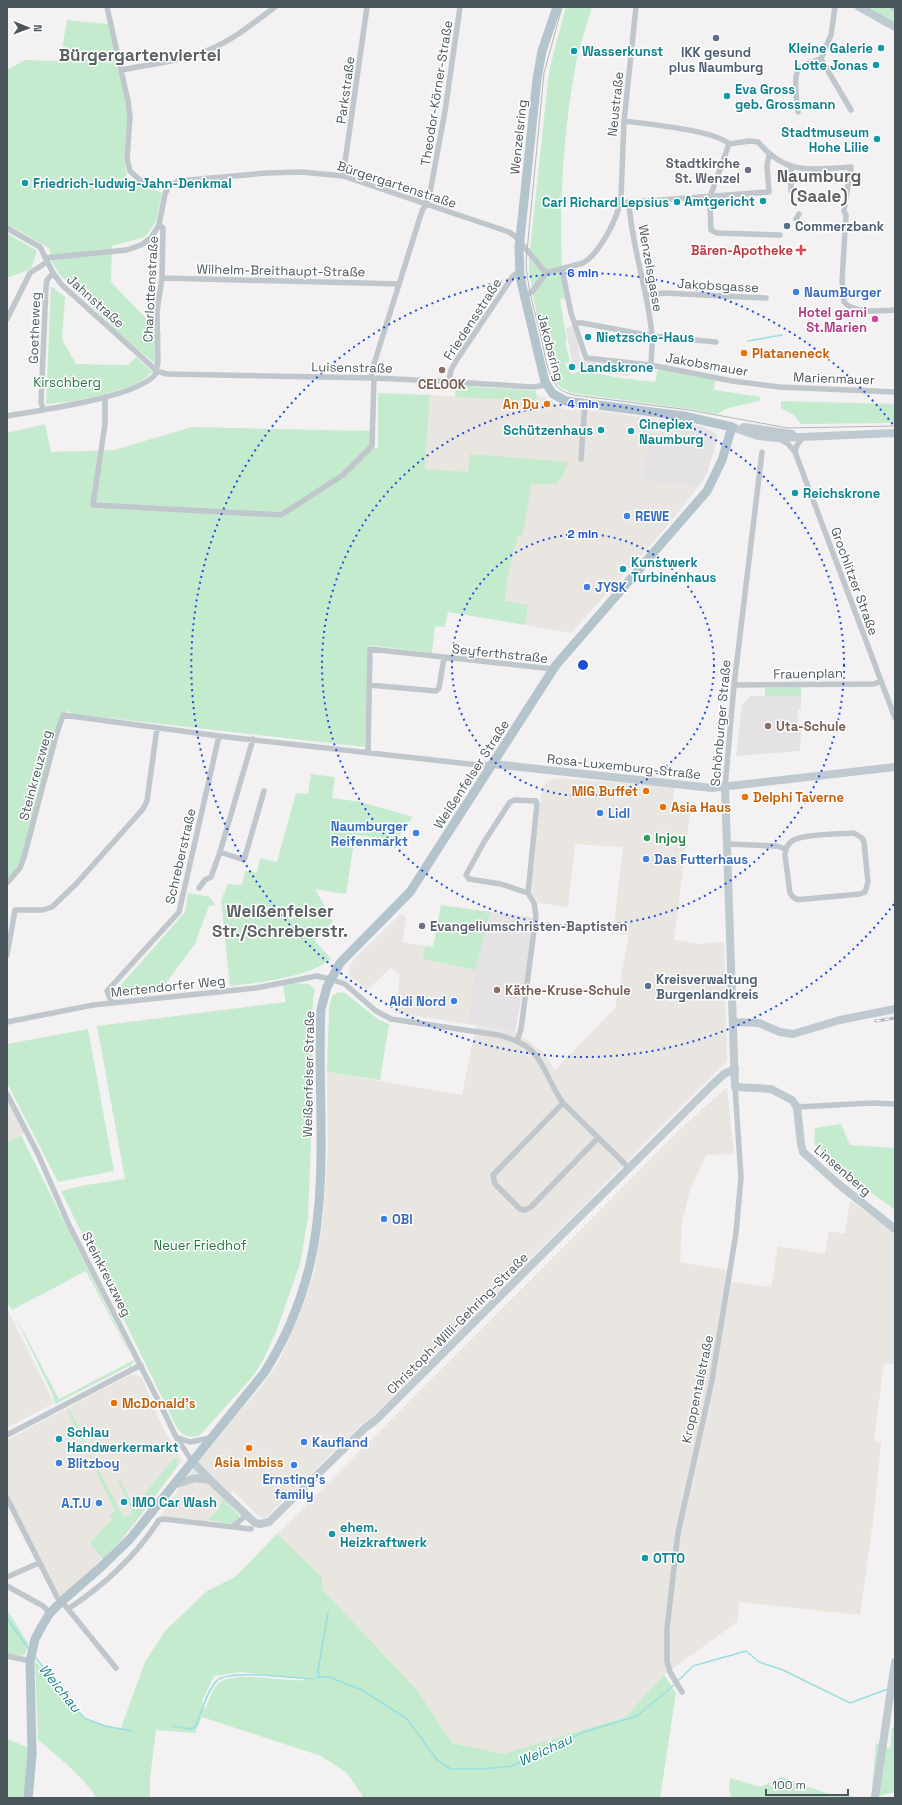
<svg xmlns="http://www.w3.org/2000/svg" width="902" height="1805" font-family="'Space Grotesk',sans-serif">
  <rect width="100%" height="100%" fill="#f3f1f2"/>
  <!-- commercial -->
  <path fill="#e9e5e0" d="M430 395 534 401 537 396 544 397 564 409 598 411 677 422 676 436 650 432 641 481 698 487 662 532 571 633 525 625 528 605 505 601 508 576 518 535H523L525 521 425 469Z
    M557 778 675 787 672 810 690 813 674 940 700 944 724 942 727 1061 375 1415 363 1423 265 1518 257 1515 233 1491 207 1521 160 1516 192 1470 237 1414 257 1392 278 1363 303 1305 315 1270 323 1220 328 1149 327 1072 462 1095 476 1026 515 1032 529 1041 544 1053 555 1070 615 1008 629 935 613 933 623 847 575 844 568 907 538 903 531 890 542 788 547 781Z
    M402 913 406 918 402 942 425 946 424 959 475 970 468 1024 395 1013 400 974 391 968 367 990 349 975V968L354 959Z
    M727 1088 734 1154 706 1155 690 1190 682 1222 680 1262 725 1270 729 1281 771 1287 778 1246 825 1254 829 1231 845 1234 850 1201 895 1233V1364L884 1363 874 1440 881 1442V1443L874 1515 860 1615 740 1602 737 1622 664 1675 625 1717 503 1754 452 1743 418 1691 322 1589 277 1534 676 1134 704 1107Z
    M7 1094 26 1132 7 1142Z
    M7 1308 54 1403 7 1428Z
    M130 1375H137L142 1378 161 1424 182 1461 121 1541 60 1598 7 1493V1440Z"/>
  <!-- education -->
  <path fill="#e4e2e3" d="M574 326 581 360 631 365 629 376 578 369 574 371 570 370 568 365 572 361 566 328Z
    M676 422 704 427 717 434 716 443 707 474 698 487 641 481 650 432 676 436Z
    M750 696H801V710H798L797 730H801L800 751 736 756 742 705Z
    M491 912 536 918 515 1032 468 1024 475 970Z"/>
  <!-- green -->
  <path fill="#c5ebce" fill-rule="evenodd" d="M566 7H592C587 25 580 44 576 63 564 127 559 200 562 265L560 266 566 298 560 299 567 341 565 342 570 361 565 364 572 375 580 370 620 378 655 382 658 368 715 379 714 390 761 397 759 401 728 408 717 414 690 409 572 393 560 387 554 380 534 301 529 270V259L548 81 550 67Z
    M863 7H891L895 9V25Z
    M67 20 108 24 123 84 128 118 124 159 127 177 141 187 154 189 162 193 156 222 145 237 112 246 111 282 161 334 156 362 154 363 123 337 60 275 52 262 49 248 7 224V70L25 60 60 61Z
    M7 233 37 251 31 269 7 278Z
    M51 286 65 297 62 339 76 364 128 365 136 357 153 372 137 384 106 394 74 401 46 404Z
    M456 385 536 391 537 396 534 401 455 397Z
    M378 393 430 395 425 469 468 472 470 454 568 462 563 476 556 484H531L523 535H518L508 576 505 601 528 605 525 625 448 612 445 627 435 626 432 653 368 645 365 747 74 714 68 711 60 715 23 853 18 866 7 880V433L45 424 51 452 114 450 192 427 372 431 371 448H378Z
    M781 401 895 404V423L801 424 794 415 781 408Z
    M801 687V696H765V688Z
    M311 774 335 777 332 798 361 802 413 817 396 840 355 835 346 894 315 889 333 921 315 941 331 959C307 978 260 982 230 986L221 900 228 884 242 885 245 871 257 873 260 858 277 862 296 793 308 794Z
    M188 893 210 897 215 905 209 906 195 944 163 987 148 994 117 998 115 992 185 912Z
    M441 905 491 912 475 970 423 959 425 946 433 947Z
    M287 983 309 984 315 989 313 998 311 1142 308 1218 300 1264 276 1332 262 1362 253 1376 200 1435C190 1439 183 1436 177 1428L61 1191 80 1186 125 1179 97 1026 286 1002 283 986Z
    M338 992 345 993 379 1020 389 1024 380 1080 327 1072 329 1008 332 996Z
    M88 1029 114 1171 58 1182 7 1083V1044Z
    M841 1124 850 1145 895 1148V1210L870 1192 814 1144 815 1128Z
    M21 1135 129 1352V1353L86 1271 12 1310 59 1399 134 1360 130 1368 129 1366 55 1404 52 1393 12 1310 7 1303V1142Z
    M68 1409 70 1411 83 1435V1441L123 1516 131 1515 132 1510 118 1481 120 1480 133 1505 135 1506 173 1459 177 1458 178 1465C154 1497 131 1531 103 1559L90 1543 112 1519 109 1516 115 1511 97 1475 98 1473 91 1465 93 1463 67 1410Z
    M224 1499 239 1515V1518L233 1524 208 1520 220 1507V1504Z
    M277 1534 322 1577V1589L418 1691 452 1743 503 1754 625 1717 664 1675 676 1693 660 1798H364L347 1773 321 1756 202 1717 195 1733 156 1730 150 1778V1798H96C90 1783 51 1750 38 1740L35 1661 84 1718 105 1726 121 1728 145 1662 165 1631 207 1591 235 1577ZM240 1672 303 1679 306 1680C286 1682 236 1671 220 1682 212 1688 210 1700 205 1709L202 1701 214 1676Z
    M7 1610 28 1643 25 1655 12 1656 7 1652Z
    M895 1727V1792L871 1798 876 1743 890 1749 892 1728Z
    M7 1739 37 1751 33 1798H7Z
    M781 1777 826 1793 863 1798H731L729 1787 730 1778 761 1787Z"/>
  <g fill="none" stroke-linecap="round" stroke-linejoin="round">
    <!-- stream -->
    <path stroke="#98dfe3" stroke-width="1.5" d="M748 341 782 335
      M7 1618 28 1648
      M35 1657 84 1718 105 1726 132 1731
      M319 1677 318 1670 328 1613
      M317 1678 319 1677H329L362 1690 407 1719 437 1760 451 1769H481L512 1766 584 1732 637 1716 674 1685
      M679 1680 693 1666 746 1651 759 1662 783 1670 850 1703 888 1689
      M174 1726 191 1729 196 1726C200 1715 209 1685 219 1679 235 1670 292 1678 312 1679"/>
    <!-- street -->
    <path stroke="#bfc7cc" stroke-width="5.5" d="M107 7 128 101 130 117 127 159 130 171 141 181 168 188
      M821 59 851 110
      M121 70C151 64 183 61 211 49 234 39 255 22 275 7
      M798 112C797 103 793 78 798 70 802 64 814 61 821 59L831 35 835 7
      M624 121C647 124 714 130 729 144
      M729 144 749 141 758 142C787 176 810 169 851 167L844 211 846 215 842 281 844 302C854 314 880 311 895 310
      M343 176 367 7
      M791 191V168
      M710 197 729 144
      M620 203 769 192 767 166 769 155
      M629 204C632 248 648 291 652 335 653 345 651 355 651 365
      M710 208 711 230 717 233 780 235
      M796 219 799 214
      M7 228 40 247 53 273 62 285 157 371 167 374 374 378 437 381 533 387 546 385
      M45 258 127 250 141 245 151 238 159 225 165 194 168 188 178 181 266 173 302 172 343 176 509 232 516 237 546 273
      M562 269 571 313 586 358 651 365 732 381 779 387 895 392
      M546 273 583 263C600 253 618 218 621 198L624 121 636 7
      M162 278 399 284
      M646 295 664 293 766 298
      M524 296 532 292 546 273
      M7 319 30 273 47 262
      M575 323H582L652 336 716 342
      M371 378 373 367 422 211 429 198 445 111 460 7
      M449 381 451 370 456 361 513 276 519 271
      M105 397V424L93 505 281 515 343 475 372 446 374 378
      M43 409 41 402 46 287 47 280 53 273
      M7 416C40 410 134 398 155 375L158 362 157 311 162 278 163 228 159 225
      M778 438 788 444 795 452 895 718
      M795 452 797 445 802 439
      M581 459 585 403
      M369 685 436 691 439 688 444 658
      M734 685 874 684 881 681
      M368 751 370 649 553 669
      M725 787 734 685 762 452
      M515 800 536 801 537 804 528 893 501 884 469 879 466 875 484 842 510 802Z
      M854 833 862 838 864 842 868 882 865 892 860 894 806 899C798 900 794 900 790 893L785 855C785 849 787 845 792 841 801 834 841 834 854 833Z
      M728 844 777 846 785 849
      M220 852 244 860 264 791
      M7 883 20 868 24 857 56 736 63 715 219 736 478 765 493 764
      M199 888 205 880 211 877 220 852 253 739
      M7 955 15 910H43L52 907 76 884 143 809 147 801 157 728
      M112 1003 107 991 179 912 219 736
      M7 1022 93 1005 256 988 317 976 330 979 345 984 376 1011 391 1019 498 1035C547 1047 539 1069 563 1103L629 1168
      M517 1041 521 1029 536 916 534 903 528 893
      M7 1094 38 1154 69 1225 165 1414 176 1437 192 1461
      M563 1103 493 1175 495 1184 520 1209 525 1210 531 1207 598 1138
      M797 1107 873 1103 895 1104
      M7 1435 141 1365
      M176 1437 190 1442 210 1438
      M7 1498 57 1597 68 1609C103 1586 136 1556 159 1520L164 1519 251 1529
      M234 1526 246 1515
      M7 1577 39 1563
      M7 1586 43 1606 50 1613
      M68 1609 116 1668
      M7 1656 30 1661
      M682 1692 670 1672 667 1661V1629L678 1533 712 1380 736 1233 741 1177 735 1087"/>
    <!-- secondary -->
    <path stroke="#bfcad0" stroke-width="8" d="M859 7 895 27
      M894 7H895
      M732 427 758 436 778 438 895 433
      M744 427 792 434
      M493 764 712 788 895 767
      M725 787 735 1087 771 1089 792 1100 797 1107 801 1144 803 1152 836 1182 895 1229
      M733 1022 759 1023 780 1032 793 1034 840 1020 895 1009
      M192 1461 210 1480 255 1523 260 1524 269 1522 365 1428 377 1419 711 1086 724 1074 735 1069
      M173 1485 196 1478 210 1480
      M875 1798 895 1662"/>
    <!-- primary -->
    <path stroke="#b4c4cc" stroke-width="9" d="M28 1798 32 1753 30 1661 35 1639 42 1626 50 1613 61 1602 101 1567 130 1539 264 1373C285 1340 301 1302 310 1264 329 1181 317 1093 321 1009L327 987 340 963 410 892 556 665 707 491 722 460 732 427 684 416 566 401 553 394 545 382 520 277 519 248 537 79 542 51 557 7"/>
    <!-- tram -->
    <path stroke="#b4b7ba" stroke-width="1" d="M562 7 544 73 526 262C527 288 536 315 542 341 545 355 547 373 556 385 560 391 567 393 574 395L689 410 788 428 895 426"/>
    <defs>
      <path id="rail" d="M876 1021 895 1018"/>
    </defs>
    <!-- rail casing -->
    <use href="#rail" stroke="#b4b7ba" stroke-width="3"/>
    <!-- rail -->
    <use href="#rail" stroke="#fff" stroke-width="1.5" stroke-dasharray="4.5" stroke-linecap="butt"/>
  </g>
  <!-- distance rings -->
  <g fill="none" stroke="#1d4ed8" stroke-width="2" stroke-dasharray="2 4">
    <circle cx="583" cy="665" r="131"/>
    <circle cx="583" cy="665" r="261"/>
    <path d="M894 904A392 392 0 1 1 894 426"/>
  </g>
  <!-- markers -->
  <g fill="#5c6f8a" stroke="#fff" stroke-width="1.5">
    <circle cx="716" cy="38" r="4"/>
    <circle cx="787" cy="226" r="4"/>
    <circle cx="648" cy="986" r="4"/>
  </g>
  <g fill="#0f9aa8" stroke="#fff" stroke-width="1.5">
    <circle cx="881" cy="48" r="4"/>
    <circle cx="574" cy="51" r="4"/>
    <circle cx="876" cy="65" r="4"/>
    <circle cx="727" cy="96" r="4"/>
    <circle cx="877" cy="139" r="4"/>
    <circle cx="25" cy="183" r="4"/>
    <circle cx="763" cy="201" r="4"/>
    <circle cx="677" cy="202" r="4"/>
    <circle cx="588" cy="337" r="4"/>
    <circle cx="572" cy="367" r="4"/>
    <circle cx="601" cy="430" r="4"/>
    <circle cx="631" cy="431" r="4"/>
    <circle cx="795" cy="493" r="4"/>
    <circle cx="623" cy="569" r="4"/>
    <circle cx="59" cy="1439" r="4"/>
    <circle cx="124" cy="1502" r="4"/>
    <circle cx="332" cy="1534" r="4"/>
    <circle cx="645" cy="1558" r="4"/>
  </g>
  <g fill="#6b7280" stroke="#fff" stroke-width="1.5">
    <circle cx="748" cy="170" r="4"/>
    <circle cx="422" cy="926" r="4"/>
  </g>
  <path fill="#e0444e" stroke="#fff" stroke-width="1.5" d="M799 244h4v4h4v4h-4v4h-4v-4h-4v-4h4z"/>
  <g fill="#3f7fe0" stroke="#fff" stroke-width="1.5">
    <circle cx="796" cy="292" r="4"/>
    <circle cx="627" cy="516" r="4"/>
    <circle cx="587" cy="587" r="4"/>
    <circle cx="600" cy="813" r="4"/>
    <circle cx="416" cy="833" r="4"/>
    <circle cx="646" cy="859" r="4"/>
    <circle cx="454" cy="1001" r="4"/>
    <circle cx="384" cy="1219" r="4"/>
    <circle cx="304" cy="1442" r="4"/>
    <circle cx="59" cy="1463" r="4"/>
    <circle cx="294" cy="1465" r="4"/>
    <circle cx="99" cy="1503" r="4"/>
  </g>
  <circle fill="#d1479c" stroke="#fff" stroke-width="1.5" cx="875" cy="319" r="4"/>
  <g fill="#e8710a" stroke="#fff" stroke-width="1.5">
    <circle cx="744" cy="353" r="4"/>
    <circle cx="547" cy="404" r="4"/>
    <circle cx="646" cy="791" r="4"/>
    <circle cx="745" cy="797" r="4"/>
    <circle cx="663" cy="807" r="4"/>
    <circle cx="114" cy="1403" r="4"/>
    <circle cx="249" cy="1448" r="4"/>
  </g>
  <g fill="#8d6e63" stroke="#fff" stroke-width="1.5">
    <circle cx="442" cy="370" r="4"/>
    <circle cx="768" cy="726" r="4"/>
    <circle cx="497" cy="990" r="4"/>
  </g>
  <circle fill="#2e9e5b" stroke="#fff" stroke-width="1.5" cx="647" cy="838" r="4"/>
  <g text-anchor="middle" stroke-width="3" stroke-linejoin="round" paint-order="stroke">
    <!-- culture labels -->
    <g font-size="13" font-weight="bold" fill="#0d838f" stroke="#fff" text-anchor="start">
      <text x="873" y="53" text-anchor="end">Kleine Galerie</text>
      <text x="582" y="56">Wasserkunst</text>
      <text x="868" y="70" text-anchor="end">Lotte Jonas</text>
      <text x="735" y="94">Eva Gross<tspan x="735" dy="15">geb. Grossmann</tspan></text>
      <text x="869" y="137" text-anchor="end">Stadtmuseum<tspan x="869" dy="15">Hohe Lilie</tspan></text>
      <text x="33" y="188">Friedrich-ludwig-Jahn-Denkmal</text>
      <text x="755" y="206" text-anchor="end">Amtgericht</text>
      <text x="669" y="207" text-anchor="end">Carl Richard Lepsius</text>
      <text x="596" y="342">Nietzsche-Haus</text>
      <text x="580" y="372">Landskrone</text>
      <text x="639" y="429">Cineplex<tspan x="639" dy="15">Naumburg</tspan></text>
      <text x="593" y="435" text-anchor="end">Schützenhaus</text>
      <text x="803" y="498">Reichskrone</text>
      <text x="631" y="567">Kunstwerk<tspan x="631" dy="15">Turbinenhaus</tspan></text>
      <text x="67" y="1437">Schlau<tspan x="67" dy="15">Handwerkermarkt</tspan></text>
      <text x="132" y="1507">IMO Car Wash</text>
      <text x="340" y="1532">ehem.<tspan x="340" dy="15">Heizkraftwerk</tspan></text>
      <text x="653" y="1563">OTTO</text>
    </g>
    <!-- service labels -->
    <g font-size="13" font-weight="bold" fill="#4e5e75" stroke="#fff" text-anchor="start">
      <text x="716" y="57" text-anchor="middle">IKK gesund<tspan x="716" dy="15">plus Naumburg</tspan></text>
      <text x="795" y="231">Commerzbank</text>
      <text x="656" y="984">Kreisverwaltung<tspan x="656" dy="15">Burgenlandkreis</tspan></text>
    </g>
    <!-- street labels -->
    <g font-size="13" fill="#4b575d" stroke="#fff">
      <text transform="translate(345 90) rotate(-82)" y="5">Parkstraße</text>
      <text transform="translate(436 93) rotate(-81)" y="5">Theodor-Körner-Straße</text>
      <text transform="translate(615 104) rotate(-84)" y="5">Neustraße</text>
      <text transform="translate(518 137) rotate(-84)" y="5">Wenzelsring</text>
      <text transform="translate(397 184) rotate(18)" y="5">Bürgergartenstraße</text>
      <text transform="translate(651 268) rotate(80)" y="5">Wenzelsgasse</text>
      <text transform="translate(281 270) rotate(1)" y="5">Wilhelm-Breithaupt-Straße</text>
      <text transform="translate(718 285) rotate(3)" y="5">Jakobsgasse</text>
      <text transform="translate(150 289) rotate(-87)" y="5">Charlottenstraße</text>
      <text transform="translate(96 301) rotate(42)" y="5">Jahnstraße</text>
      <text transform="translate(472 319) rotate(-57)" y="5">Friedensstraße</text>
      <text transform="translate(34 328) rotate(-88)" y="5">Goetheweg</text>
      <text transform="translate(551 347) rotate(75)" y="5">Jakobsring</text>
      <text transform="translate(707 364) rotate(10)" y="5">Jakobsmauer</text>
      <text transform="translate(352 367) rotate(1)" y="5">Luisenstraße</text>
      <text transform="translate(834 378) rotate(2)" y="5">Marienmauer</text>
      <text transform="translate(855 581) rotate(70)" y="5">Grochlitzer Straße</text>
      <text transform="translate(500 653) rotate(6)" y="5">Seyferthstraße</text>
      <text transform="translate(808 673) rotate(-1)" y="5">Frauenplan</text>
      <text transform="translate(720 723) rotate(-85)" y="5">Schönburger Straße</text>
      <text transform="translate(624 766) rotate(6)" y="5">Rosa-Luxemburg-Straße</text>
      <text transform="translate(471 774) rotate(-57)" y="5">Weißenfelser Straße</text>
      <text transform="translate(35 775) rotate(-75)" y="5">Steinkreuzweg</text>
      <text transform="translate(180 856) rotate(-77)" y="5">Schreberstraße</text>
      <text transform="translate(168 986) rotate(-6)" y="5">Mertendorfer Weg</text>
      <text transform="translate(308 1074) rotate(-89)" y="5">Weißenfelser Straße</text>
      <text transform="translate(843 1170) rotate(41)" y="5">Linsenberg</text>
      <text transform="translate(107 1274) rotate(63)" y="5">Steinkreuzweg</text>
      <text transform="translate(457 1323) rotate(-45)" y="5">Christoph-Willi-Gehring-Straße</text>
      <text transform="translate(697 1389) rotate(-78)" y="5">Kroppentalstraße</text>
    </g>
    <!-- worship labels -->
    <g font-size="13" font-weight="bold" fill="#5b616d" stroke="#fff" text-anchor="end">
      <text x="740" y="168">Stadtkirche<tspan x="740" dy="15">St. Wenzel</tspan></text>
      <text x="430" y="931" text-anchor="start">Evangeliumschristen-Baptisten</text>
    </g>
    <!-- health labels -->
    <g font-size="13" font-weight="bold" fill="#be3a42" stroke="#fff" text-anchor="end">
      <text x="793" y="255">Bären-Apotheke</text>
    </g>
    <!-- shop labels -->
    <g font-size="13" font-weight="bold" fill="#366cbe" stroke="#fff" text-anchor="start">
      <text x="804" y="297">NaumBurger</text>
      <text x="635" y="521">REWE</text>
      <text x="595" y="592">JYSK</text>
      <text x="608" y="818">Lidl</text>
      <text x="408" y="831" text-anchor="end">Naumburger<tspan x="408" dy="15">Reifenmarkt</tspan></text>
      <text x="654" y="864">Das Futterhaus</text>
      <text x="446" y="1006" text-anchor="end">Aldi Nord</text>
      <text x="392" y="1224">OBI</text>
      <text x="312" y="1447">Kaufland</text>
      <text x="67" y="1468">Blitzboy</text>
      <text x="294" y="1484" text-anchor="middle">Ernsting's<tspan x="294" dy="15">family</tspan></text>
      <text x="91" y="1508" text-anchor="end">A.T.U</text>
    </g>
    <!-- hotel labels -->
    <g font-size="13" font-weight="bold" fill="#b23c85" stroke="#fff" text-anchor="end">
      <text x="867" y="317">Hotel garni<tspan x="867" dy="15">St.Marien</tspan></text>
    </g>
    <!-- food labels -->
    <g font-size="13" font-weight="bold" fill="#c56008" stroke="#fff" text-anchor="start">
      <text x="752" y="358">Plataneneck</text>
      <text x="539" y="409" text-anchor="end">An Du</text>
      <text x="638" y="796" text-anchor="end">MIG Buffet</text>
      <text x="753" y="802">Delphi Taverne</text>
      <text x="671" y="812">Asia Haus</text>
      <text x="122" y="1408">McDonald's</text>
      <text x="249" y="1467" text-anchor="middle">Asia Imbiss</text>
    </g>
    <!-- park labels -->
    <g font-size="13" fill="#227740" stroke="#fff">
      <text x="67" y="387">Kirschberg</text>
      <text x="200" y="1250">Neuer Friedhof</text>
    </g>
    <!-- education labels -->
    <g font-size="13" font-weight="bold" fill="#785e54" stroke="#fff" text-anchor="start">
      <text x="442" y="389" text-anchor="middle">CELOOK</text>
      <text x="776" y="731">Uta-Schule</text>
      <text x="505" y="995">Käthe-Kruse-Schule</text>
    </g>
    <!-- leisure labels -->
    <g font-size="13" font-weight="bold" fill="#27864d" stroke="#fff" text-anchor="start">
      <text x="655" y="843">Injoy</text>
    </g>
    <!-- water labels -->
    <g font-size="14" font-style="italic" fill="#1b8289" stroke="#fff">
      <text transform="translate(60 1688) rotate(51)" y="5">Weichau</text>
      <text transform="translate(545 1750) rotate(-25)" y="5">Weichau</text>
    </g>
    <!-- district labels -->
    <g font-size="17" font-weight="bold" fill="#5e6265" stroke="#fff">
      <text x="140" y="61">Bürgergartenviertel</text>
      <text x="819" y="182">Naumburg<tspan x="819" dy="20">(Saale)</tspan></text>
      <text x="280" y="917">Weißenfelser<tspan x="280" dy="20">Str./Schreberstr.</tspan></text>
    </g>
  </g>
  <circle cx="583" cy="665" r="6" fill="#1d4ed8" stroke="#fff" stroke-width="2"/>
  <g font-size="12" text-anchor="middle" font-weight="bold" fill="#1d4ed8" stroke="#fff" stroke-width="3" stroke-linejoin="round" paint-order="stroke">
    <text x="583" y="277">6 min</text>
    <text x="583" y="408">4 min</text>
    <text x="583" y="538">2 min</text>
  </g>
  <!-- border -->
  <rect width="902" height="1805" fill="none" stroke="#4b575d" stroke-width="16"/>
  <!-- north arrow -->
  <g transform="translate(28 28) rotate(91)" stroke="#ffffff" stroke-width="3" paint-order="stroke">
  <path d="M0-3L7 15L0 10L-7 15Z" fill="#4b575d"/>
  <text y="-6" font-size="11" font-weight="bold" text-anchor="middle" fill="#4b575d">N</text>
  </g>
  <!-- scale -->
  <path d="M766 1789v6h82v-6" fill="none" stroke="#4b575d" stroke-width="2"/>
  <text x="772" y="1789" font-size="12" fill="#4b575d" stroke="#ffffff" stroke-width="3" paint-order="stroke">100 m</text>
</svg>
